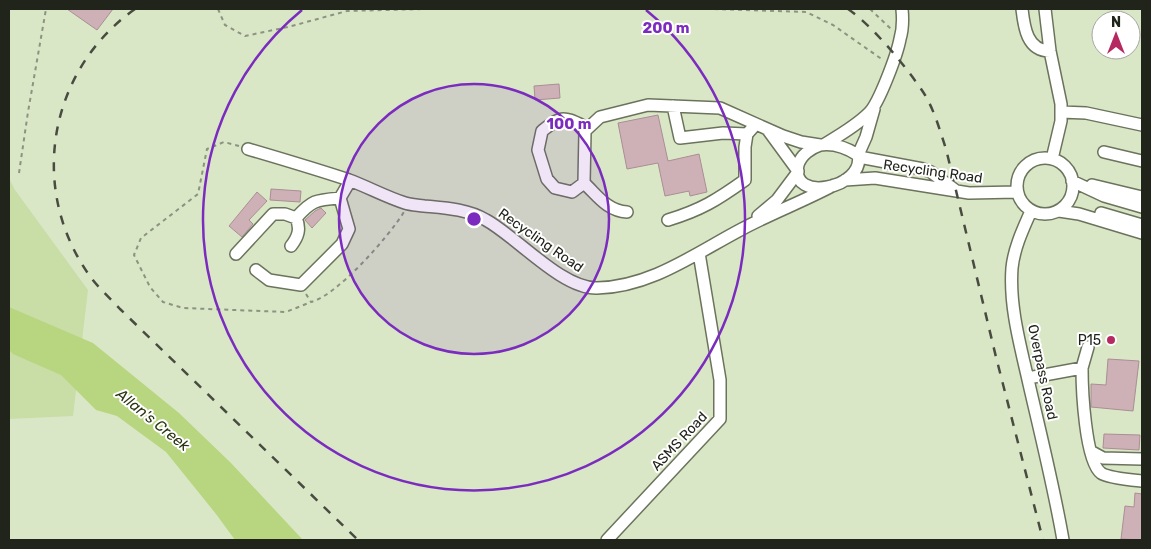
<svg xmlns="http://www.w3.org/2000/svg" width="1151" height="549" font-family="Rubik,sans-serif">
  <rect width="100%" height="100%" fill="#e9f3d9"/>
  <!-- built -->
  <path fill="#dae7c6" fill-rule="evenodd" d="M9 9H1142V540H9ZM1101 20H1131V50H1101Z"/>
  <!-- green -->
  <path fill="#c9dda7" d="M9 178 15 190 88 290 73 416 9 419Z"/>
  <!-- water -->
  <path fill="#b8d580" d="M9 307 93 343 179 413 231 463 303 540H235L216 514 166 452 117 416 96 410 61 375 13 354 9 350Z"/>
  <!-- building -->
  <path fill="#ceb1b7" stroke="#aa8e94" d="M67 9H113L97 30Z
    M559 84 560 98 535 100 534 86Z
    M658 115 668 161 699 154 707 192 690 196 689 191 665 196 658 163 627 169 618 123Z
    M271 189 301 191 300 202 270 200Z
    M257 192 267 201 249 220 253 224 242 237 229 226Z
    M321 208 326 213 312 228 305 220 315 211Z
    M1108 359 1139 361 1133 411 1091 407V384L1106 385Z
    M1104 434 1140 435 1139 450 1103 448Z
    M1135 493 1142 494V540L1121 539 1125 506 1134 507Z"/>
  <g fill="none" stroke-linecap="round" stroke-linejoin="round">
    <defs>
      <path id="minor" d="M1022 9C1024 27 1027 51 1050 51
        M1045 9 1050 51 1061 104V121L1052 159
        M673 106 680 138 723 133 747 134
        M1061 112 1086 113 1142 125
        M768 130 798 171
        M585 131 583 126C562 115 560 117 542 131L538 150 547 179 555 188 572 192 584 183 585 131 600 117 648 105 720 108 783 136 801 142 820 145
        M825 144C840 135 856 126 869 113 879 103 897 55 900 39 903 29 903 19 902 9
        M820 145C833 143 847 148 858 155 866 188 789 204 798 165 801 155 811 148 820 145Z
        M248 149C282 159 316 169 349 180 368 187 386 197 405 203 411 205 418 205 424 206 445 208 467 209 486 220 517 237 562 289 597 288 651 287 696 253 742 229 772 213 804 201 834 185
        M1104 152 1142 161
        M858 155 866 137 874 109
        M859 157 923 169 931 172 955 190
        M1017 186a28 28 0 1 1 56 0a28 28 0 1 1-56 0Z
        M845 180 875 178 969 193 1017 192
        M1072 181 1104 196 1142 207
        M584 183C597 195 607 211 627 212
        M1092 185 1142 197
        M1031 211C1023 229 1014 248 1012 268 1009 307 1021 348 1029 384 1041 436 1054 488 1063 540
        M1059 211 1079 214 1142 233
        M1101 213 1142 225
        M758 216 777 200 798 172
        M668 220C701 210 717 200 745 180V147L747 134 756 124
        M291 246C298 237 301 229 296 218
        M236 254 273 214H285L296 218C312 200 316 200 340 198
        M256 270 269 280 301 285 342 244 349 229 340 198 350 181
        M1082 368C1082 388 1085 461 1101 473 1108 478 1132 480 1142 481
        M1028 378 1082 368 1088 347
        M1092 452 1103 458 1142 459
        M607 540 720 419V380L699 253"/>
    </defs>
    <!-- minor casing -->
    <use href="#minor" stroke="#6b735d" stroke-width="14"/>
    <!-- path -->
    <path stroke="#8c9381" stroke-width="2" stroke-dasharray="4 4" stroke-linecap="butt" d="M218 9 225 25 245 36 288 27 347 11 425 9
      M714 9 806 12 833 25 883 60
      M870 9 892 30
      M239 146 224 142 207 149 198 194 141 238 134 255 150 287 163 302 183 308 286 312 311 302
      M19 173 28 112 46 9
      M306 294 311 302C338 295 389 236 404 212"/>
    <!-- minor -->
    <use href="#minor" stroke="#fff" stroke-width="11"/>
    <!-- rail -->
    <path stroke="#484c40" stroke-width="2.5" stroke-dasharray="9 9" stroke-linecap="butt" d="M135 9C50 69 28 185 87 272 96 286 109 297 120 309L358 540
      M848 9C873 26 909 70 925 95 935 112 940 131 946 149L996 357 1043 540"/>
  </g>
  <!-- distance rings -->
  <circle cx="474" cy="219" r="135" fill="#7b2cbf" fill-opacity=".12"/>
  <g fill="none" stroke="#7b2cbf" stroke-width="2.5">
    <circle cx="474" cy="219" r="135"/>
    <path d="M646 10A271 271 0 1 1 302 10"/>
  </g>
  <!-- markers -->
  <circle fill="#b62960" stroke="#fff" stroke-width="2" cx="1111" cy="340" r="5"/>
  <g text-anchor="middle" stroke-width="4" stroke-linejoin="round" paint-order="stroke">
    <!-- street labels -->
    <g font-size="14" fill="#21241b" stroke="#fff">
      <text transform="translate(933 171) rotate(8)" y="5">Recycling Road</text>
      <text transform="translate(541 240) rotate(35)" y="5">Recycling Road</text>
      <text transform="translate(1043 372) rotate(78)" y="5">Overpass Road</text>
      <text transform="translate(679 441) rotate(-47)" y="5">ASMS Road</text>
    </g>
    <!-- poi labels -->
    <g font-size="14" fill="#21241b" stroke="#fff" text-anchor="end">
      <text x="1101" y="345">P15</text>
    </g>
    <!-- water labels -->
    <g font-size="15" font-style="italic" fill="#2a3511" stroke="#fff">
      <text transform="translate(153 420) rotate(39)" y="5">Allan's Creek</text>
    </g>
  </g>
  <circle cx="474" cy="219" r="8" fill="#7b2cbf" stroke="#fff" stroke-width="2.5"/>
  <g font-size="15" text-anchor="middle" font-weight="bold" fill="#7b2cbf" stroke="#fff" stroke-width="4" stroke-linejoin="round" paint-order="stroke">
    <text x="666" y="33">200 m</text>
    <text x="569" y="129">100 m</text>
  </g>
  <!-- border -->
  <rect width="1151" height="549" fill="none" stroke="#21241b" stroke-width="20"/>
  <!-- north arrow -->
  <g transform="translate(1116 35)"><circle r="24" fill="#ffffff" stroke="#a6a7a4"/>
  <path d="M0-4L9 19L0 12L-9 19Z" fill="#b62960"/>
  <text y="-8" font-size="14" font-weight="bold" text-anchor="middle" fill="#21241b">N</text>
  </g>
</svg>
